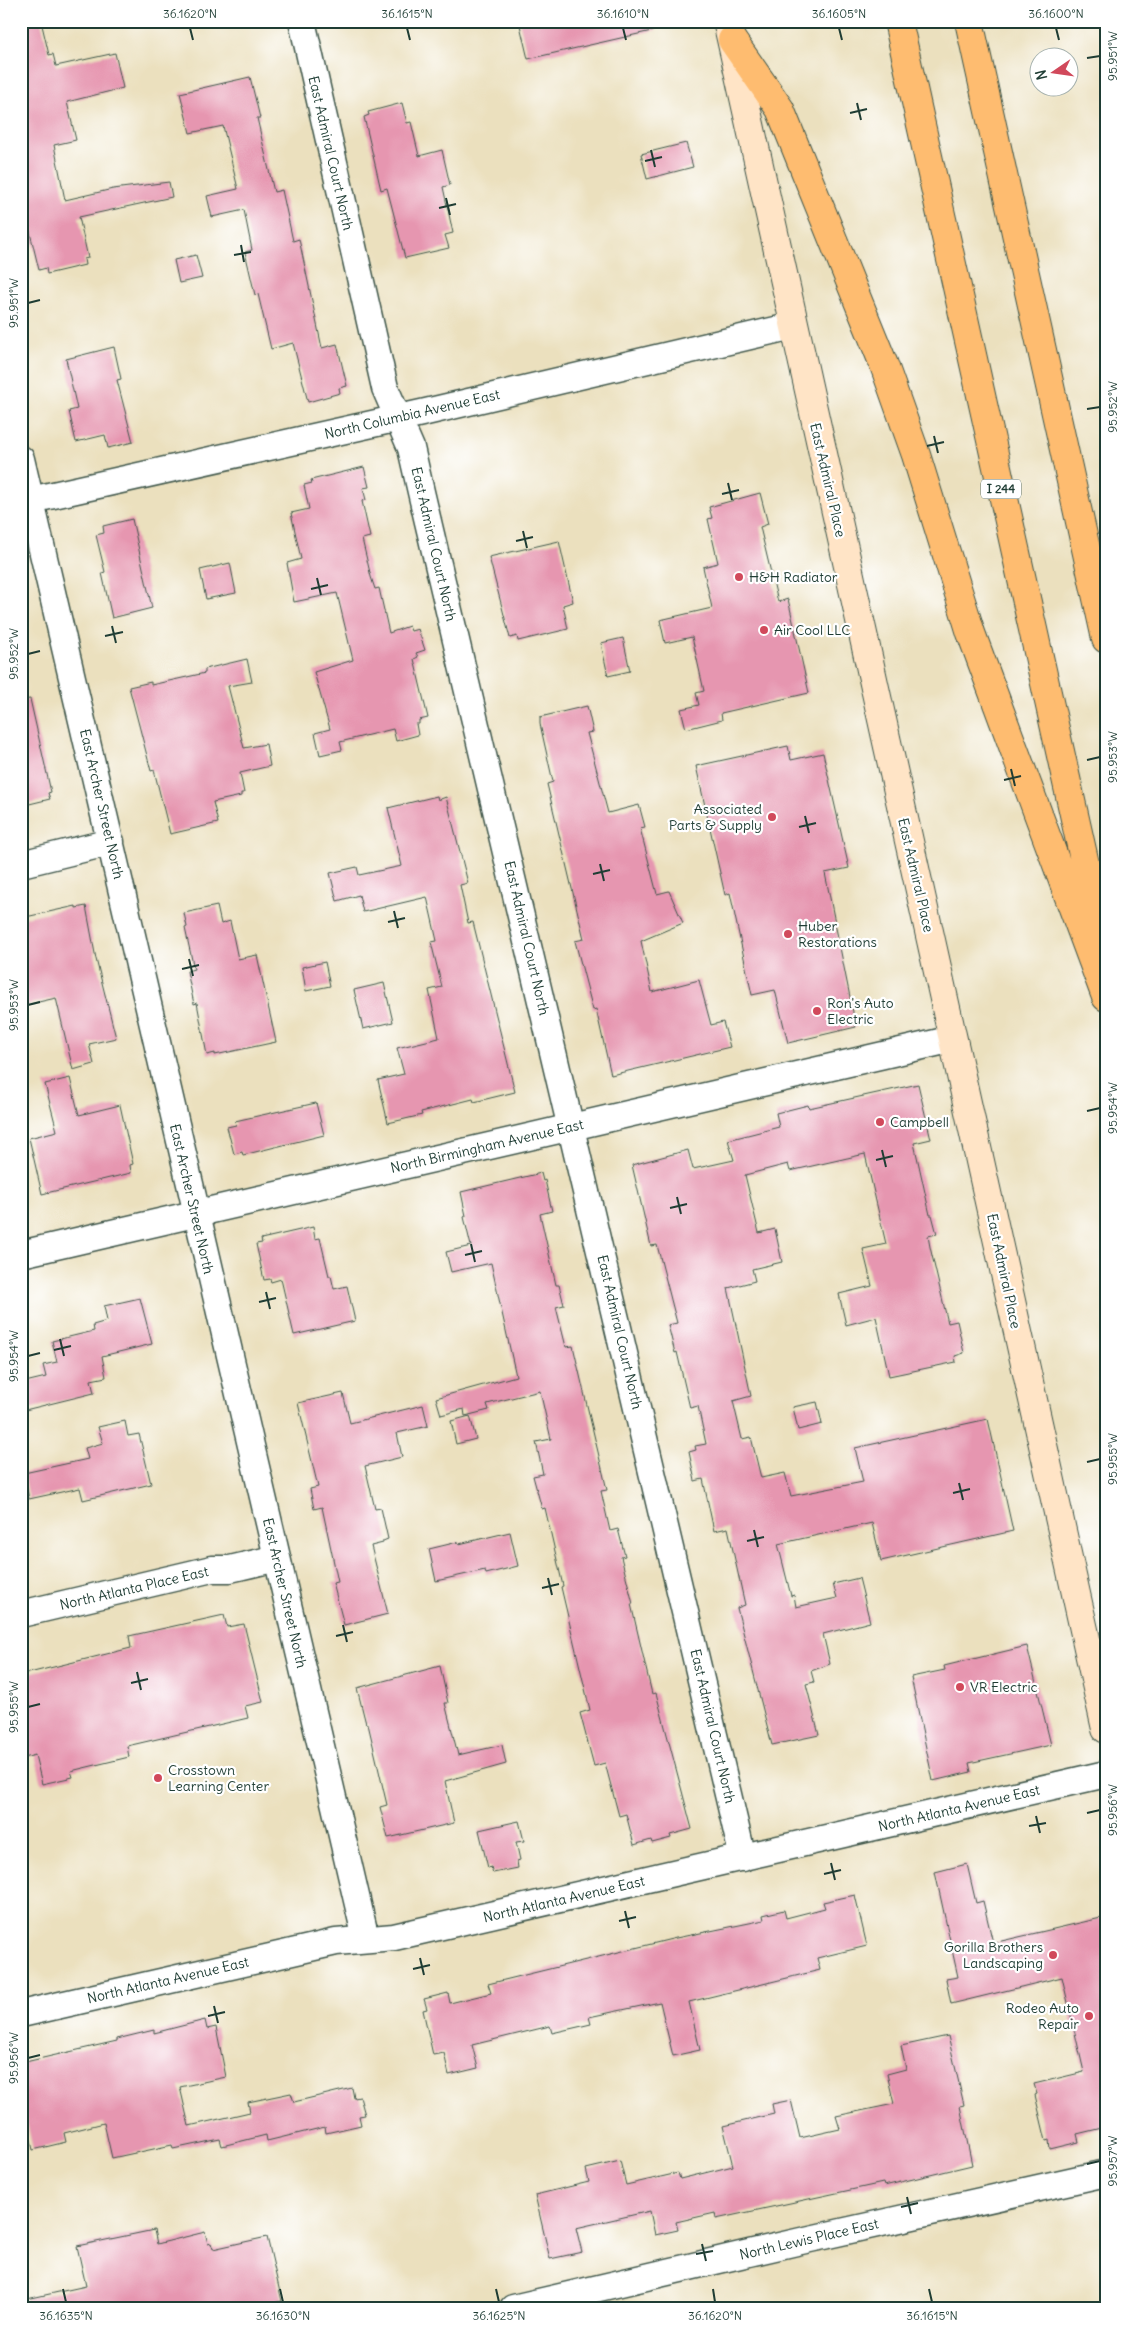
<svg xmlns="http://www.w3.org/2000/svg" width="1127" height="2329" font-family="Delius,sans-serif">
  <rect width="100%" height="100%" fill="#fff"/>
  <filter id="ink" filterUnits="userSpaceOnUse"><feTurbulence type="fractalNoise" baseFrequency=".02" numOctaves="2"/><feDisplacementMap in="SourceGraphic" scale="10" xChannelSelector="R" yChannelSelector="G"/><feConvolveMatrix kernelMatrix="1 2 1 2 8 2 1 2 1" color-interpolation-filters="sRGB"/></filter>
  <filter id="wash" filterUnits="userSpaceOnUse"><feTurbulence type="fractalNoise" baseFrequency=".0096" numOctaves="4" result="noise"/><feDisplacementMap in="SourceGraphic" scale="20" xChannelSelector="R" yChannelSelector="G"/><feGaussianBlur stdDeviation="1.12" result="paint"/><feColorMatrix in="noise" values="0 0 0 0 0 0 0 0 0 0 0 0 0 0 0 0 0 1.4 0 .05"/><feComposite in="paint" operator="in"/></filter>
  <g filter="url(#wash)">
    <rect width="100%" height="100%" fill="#ebe0be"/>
    <g id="blocks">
      <!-- building -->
      <path fill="#e696b0" d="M21 21H41L49 55 53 54 56 66 115 53 123 88 67 102 76 140 54 145 65 200 113 189 169 182 172 197 79 217 88 258 84 259 85 265 47 274 46 268 39 270 21 195Z
        M519 21H655L656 30 528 59Z
        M250 77 260 118H257L274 192 282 190 293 241 299 239 322 348 337 344 347 386 339 388 340 393 308 402 293 343 271 349 258 294 255 295 245 252 252 250 244 210 212 217 207 196 238 189 223 126 190 133 180 93Z
        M402 103 407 123 411 122 419 156 442 150 450 185 443 187 453 233 445 235 449 248 405 258 387 188 381 190 364 117 369 115 368 112Z
        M686 143 693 167 647 179 641 154Z
        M196 255 202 278 179 283 174 260Z
        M114 347 121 379 117 380 133 442 108 448 105 435 76 442 69 411 77 409 66 359Z
        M364 467 369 487 363 488 366 500 362 501 370 537 362 539 371 577 375 589 379 588 389 633 409 626 411 631 418 629 425 650 416 653 418 657 414 659 428 718 419 720V724H416L418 735 396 741 393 729 340 742 342 750 320 755 315 733 330 729 314 672 353 660 337 593 294 602 287 563 301 559 291 513 309 509 304 485 312 483 311 480Z
        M760 493 768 524 760 527 778 602 788 599 809 693 721 713 722 720 686 729 681 709 699 705 696 693 704 691 692 637 665 643 660 620 712 608 703 567 718 563 708 519 712 518 709 507Z
        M132 519 152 608 112 618 102 573 105 572 96 535 104 533 103 526Z
        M559 541 573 602 563 605 568 629 518 641 517 636 510 638 489 557Z
        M230 563 236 593 206 599 200 570Z
        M623 638 630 671 608 676 601 643Z
        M247 659 252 682 228 686 244 748 266 744 270 766 240 773 244 793H241V796L213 802 218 823 170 834 154 770 151 771 129 687 151 682V685L205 673V669Z
        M30 699 51 792 48 793 50 799 21 806V700Z
        M587 706 593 732 587 733 608 813 639 805 645 827 640 828 657 894 669 891 683 923 641 941 652 992 699 980 711 1025 723 1022 730 1047 611 1075 596 1009 593 1010 575 941 584 939 547 784 553 782 540 724V717Z
        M788 746 791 760 823 753 849 868 825 873 856 1027 788 1043 775 990 752 995 730 893 725 895 696 766Z
        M437 796 438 800 446 797 468 883 460 885 468 923 473 922 515 1092 474 1102 473 1099 421 1112 422 1115 388 1123 378 1080 404 1074 397 1048 439 1038 429 990 442 987 431 942 437 941 427 897 363 912 359 895 337 901 330 873 357 867 359 875 402 866 388 808Z
        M76 906V908L86 906 96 959 116 1038 89 1044 94 1064 73 1070 56 998 21 1006V918Z
        M217 906 221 924 230 921 238 959 257 955 276 1042 215 1055V1053L207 1055 197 1003 194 1004 187 971 194 969 185 928 187 927 184 913Z
        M325 962 330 986 306 991 302 967Z
        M384 983 393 1022 363 1029 354 990Z
        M70 1078 79 1115 120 1105 133 1164 130 1165 131 1173 42 1194 29 1138 57 1131 45 1084Z
        M918 1084 931 1139 914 1143 930 1215H932L937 1234 928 1236 930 1247 948 1323 957 1321 964 1353 955 1356 956 1362 889 1376 876 1317 846 1325 839 1294 872 1286 863 1249 886 1244 865 1154 790 1171 788 1164 745 1175 759 1233 775 1229 782 1262 752 1269 755 1281 728 1288 751 1396 733 1401 742 1439 751 1437 761 1478 785 1473 791 1496 863 1482 855 1448 988 1419 1013 1531 881 1561 872 1523 778 1544 791 1596 794 1595 796 1607 837 1598 833 1584 859 1578 870 1622 823 1634 830 1664 811 1671 814 1682 806 1684 819 1735 772 1745 737 1608 745 1605 728 1528 714 1531 703 1479 695 1481 689 1452 696 1450 695 1446 706 1444 698 1406 690 1408 677 1352 675 1353 668 1325 677 1323 657 1245 651 1246 632 1165 688 1150 693 1169 734 1160 728 1140 779 1127 776 1113 808 1105 809 1108Z
        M316 1103 324 1135 243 1155 242 1152 234 1154 227 1127 236 1125 235 1121Z
        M541 1173 543 1181 545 1180 552 1211 540 1214 556 1285H559L564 1305 556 1307 566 1347 573 1346 607 1490 601 1491 610 1531 618 1529 625 1556 621 1557 633 1604H631L652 1694 656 1693 692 1829 670 1835 671 1838 652 1843 651 1840 634 1845 626 1814 619 1816 605 1763 594 1766 580 1713 590 1710 561 1587 563 1586 545 1508 542 1509 533 1476 543 1474 536 1442 551 1439 540 1391 487 1404 489 1410 465 1416 464 1409 441 1415 436 1398 516 1376 491 1263 451 1272 446 1252 471 1246 464 1217 466 1216 461 1192Z
        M313 1227 315 1239 320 1238 329 1276H331L334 1289 347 1286 355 1321 294 1335 281 1279 271 1282 270 1279 264 1280 256 1244 262 1243 261 1239Z
        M140 1298 152 1344 102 1356 106 1377 91 1380 94 1393 21 1411V1383L46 1377 43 1365 57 1362 52 1341 94 1331 93 1325 107 1321 104 1306Z
        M343 1393 350 1423 423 1405 428 1426 397 1433 402 1457 365 1466 375 1509 381 1508 388 1539 383 1541V1543L371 1546 388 1614 344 1625 333 1583 338 1582 322 1507 314 1509 310 1489 318 1487 298 1403Z
        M817 1402 822 1424 798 1430 793 1407Z
        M470 1416 476 1439 456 1444 451 1421Z
        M125 1421 128 1436 139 1434 151 1484 83 1500 80 1488 29 1499 24 1473 88 1459 85 1448 103 1443 98 1427Z
        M510 1532 518 1566 486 1574 485 1570 436 1581 429 1549 458 1542 459 1544Z
        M224 1615 227 1627 244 1624 263 1702 245 1706 248 1718 127 1746 129 1757 71 1771 73 1777 42 1784 35 1755 21 1759V1675L131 1648 129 1636Z
        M1027 1646 1051 1745 969 1763 971 1772 933 1781 911 1677 945 1670 944 1666Z
        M440 1666 448 1703H445L458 1755 502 1745 506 1764 445 1781 454 1823 388 1838 380 1807 387 1805 368 1724H366L357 1688Z
        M519 1821 524 1841 516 1842 520 1860 517 1861 518 1868 493 1873 491 1867 488 1868 479 1830Z
        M967 1864 976 1903 983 1901 993 1943 1101 1918 1106 1938V2127L1077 2134 1079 2142 1050 2149 1049 2140 1046 2141 1035 2095 1037 2094 1034 2084 1084 2072 1062 1977 951 2004 946 1979 958 1977 935 1872Z
        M855 1895 867 1946 817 1958 820 1970 689 2002 700 2050 673 2056 660 2002 589 2017 591 2024 552 2033 550 2026 472 2045 478 2068 449 2075 444 2053 433 2055 423 2010 427 2009 424 1999 448 1993 450 2003 491 1993 488 1984 676 1938 764 1920 763 1915 784 1910 786 1918 825 1908 823 1902Z
        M205 2020 207 2029 216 2027 226 2077 180 2087 189 2126 250 2112 248 2102 291 2093 294 2102 352 2088 354 2098 360 2097 365 2115 359 2116 361 2125 326 2133 325 2127 267 2141 266 2135 222 2146 220 2139 173 2149 172 2145 112 2158 104 2123 64 2133 66 2142 33 2150 25 2114H21V2063L117 2041V2039L154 2030V2033Z
        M948 2036 964 2105 960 2106 972 2165 884 2186 883 2183 716 2219 715 2213 676 2222 678 2230 655 2235 650 2211 576 2228 582 2252 550 2259 535 2195 589 2182 586 2169 620 2161 626 2185 678 2173 680 2179 733 2166 723 2126 774 2114 772 2104 791 2100 800 2138 840 2129 836 2116 894 2104 887 2074 906 2069 901 2046Z
        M154 2230 157 2244 205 2232 208 2244 211 2243 213 2249 267 2237 282 2301 252 2308H28L27 2299 86 2286 77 2246Z"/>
    </g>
  </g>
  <g filter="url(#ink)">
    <use href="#blocks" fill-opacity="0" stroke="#3e5549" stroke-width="1"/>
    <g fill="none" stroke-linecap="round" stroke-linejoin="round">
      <defs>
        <path id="minor" d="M302 21 385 388 411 448 421 492 743 1858
          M21 459 366 1939
          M31 500 426 412 793 326
          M21 864 111 842
          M21 1254 953 1039
          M21 1614 212 1569H230L277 1558
          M21 2014 336 1942 394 1937 1106 1774
          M513 2308 801 2241 1106 2173"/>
        <path id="secondary" d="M727 21 1106 1729"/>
        <path id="motorway" d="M898 21 1105 954
          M969 21 1106 639
          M732 40 780 109 884 365 916 455 971 633 1106 997"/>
      </defs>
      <!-- minor casing -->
      <use href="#minor" stroke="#3e5549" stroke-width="29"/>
      <!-- secondary casing -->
      <use href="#secondary" stroke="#3e5549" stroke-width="30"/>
      <!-- motorway casing -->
      <use href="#motorway" stroke="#3e5549" stroke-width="30"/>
      <!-- minor -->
      <use href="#minor" stroke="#fff" stroke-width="26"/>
      <!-- secondary -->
      <use href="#secondary" stroke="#ffe4c6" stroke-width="28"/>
      <!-- motorway -->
      <use href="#motorway" stroke="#febc70" stroke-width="28"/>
    </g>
  </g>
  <!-- ticks -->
  <path fill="none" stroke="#1f3d34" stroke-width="2" d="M190 28 193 40M407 28 410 40M623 28 626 40M839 28 842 40M1056 28 1059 40M1087 58 1100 56M857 103 861 120M850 113 867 109M651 150 655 167M645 161 662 157M446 198 450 215M439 208 456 204M241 245 244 262M234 255 251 252M28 303 40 300M1087 409 1100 407M934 436 938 453M927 446 944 442M728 483 732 500M722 494 739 490M523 531 527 548M516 541 533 537M317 578 321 595M311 589 328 585M112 626 116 643M105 636 123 632M28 654 40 651M1087 760 1100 757M1011 769 1015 786M1004 780 1021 776M805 816 809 833M799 827 816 823M600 864 604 881M593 874 610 870M394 911 398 928M388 922 405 918M189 959 193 976M182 969 199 965M28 1005 40 1002M1087 1111 1100 1108M882 1150 886 1167M876 1160 893 1156M677 1197 681 1214M670 1208 687 1204M471 1244 475 1262M465 1255 482 1251M266 1292 270 1309M259 1302 276 1298M60 1339 64 1356M54 1350 71 1346M28 1356 40 1353M1087 1462 1100 1459M959 1483 963 1500M953 1493 970 1489M754 1530 758 1547M747 1541 764 1537M548 1578 552 1595M542 1588 559 1584M343 1625 347 1642M336 1636 353 1632M137 1672 141 1690M131 1683 148 1679M28 1707 40 1704M1087 1813 1100 1810M1036 1816 1040 1833M1029 1826 1046 1823M831 1863 835 1880M824 1874 841 1870M625 1911 629 1928M619 1921 636 1917M420 1958 424 1975M413 1969 430 1965M214 2006 218 2023M208 2016 225 2012M28 2058 40 2055M1087 2164 1100 2161M907 2197 911 2214M901 2207 918 2203M702 2244 706 2261M696 2254 713 2251M63 2289 66 2302M280 2289 283 2302M496 2289 499 2302M713 2289 715 2302M929 2289 932 2302"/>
  <!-- markers -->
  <g fill="#d1495b" stroke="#fff" stroke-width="2">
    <circle cx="739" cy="577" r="5"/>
    <circle cx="764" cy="630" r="5"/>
    <circle cx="772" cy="817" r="5"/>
    <circle cx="788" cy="934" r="5"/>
    <circle cx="817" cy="1011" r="5"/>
    <circle cx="880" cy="1122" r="5"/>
    <circle cx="960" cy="1687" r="5"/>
    <circle cx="158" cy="1778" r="5"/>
    <circle cx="1053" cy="1955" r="5"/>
    <circle cx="1089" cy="2016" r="5"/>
  </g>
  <g text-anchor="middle" stroke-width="4.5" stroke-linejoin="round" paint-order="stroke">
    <!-- shield labels -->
    <rect fill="#fff" stroke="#627771" stroke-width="1" x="981" y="479.5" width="40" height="19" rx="4"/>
    <g font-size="12" font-weight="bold" fill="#1f3d34">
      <text x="1001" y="493">I 244</text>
    </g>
    <!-- street labels -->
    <g font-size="14" fill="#1f3d34" stroke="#fff">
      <text transform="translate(331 153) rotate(77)" y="5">East Admiral Court North</text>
      <text transform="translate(412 414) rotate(-13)" y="5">North Columbia Avenue East</text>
      <text transform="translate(828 480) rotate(77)" y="5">East Admiral Place</text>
      <text transform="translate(434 544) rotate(77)" y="5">East Admiral Court North</text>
      <text transform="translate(102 804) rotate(77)" y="5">East Archer Street North</text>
      <text transform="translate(916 875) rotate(77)" y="5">East Admiral Place</text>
      <text transform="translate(527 938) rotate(77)" y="5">East Admiral Court North</text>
      <text transform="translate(487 1146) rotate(-13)" y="5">North Birmingham Avenue East</text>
      <text transform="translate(192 1199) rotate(77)" y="5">East Archer Street North</text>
      <text transform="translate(1004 1271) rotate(78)" y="5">East Admiral Place</text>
      <text transform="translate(620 1332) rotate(77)" y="5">East Admiral Court North</text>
      <text transform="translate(134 1588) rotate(-13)" y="5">North Atlanta Place East</text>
      <text transform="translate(285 1593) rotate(77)" y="5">East Archer Street North</text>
      <text transform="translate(713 1726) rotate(77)" y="5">East Admiral Court North</text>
      <text transform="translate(959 1808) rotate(-13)" y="5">North Atlanta Avenue East</text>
      <text transform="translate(564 1899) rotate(-13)" y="5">North Atlanta Avenue East</text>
      <text transform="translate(168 1980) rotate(-13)" y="5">North Atlanta Avenue East</text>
      <text transform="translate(809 2239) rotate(-13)" y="5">North Lewis Place East</text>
    </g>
    <!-- poi labels -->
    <g font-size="14" fill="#1f3d34" stroke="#fff" text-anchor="start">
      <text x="749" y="582">H&amp;H Radiator</text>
      <text x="774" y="635">Air Cool LLC</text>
      <text x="762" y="814" text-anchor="end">Associated<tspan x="762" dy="16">Parts &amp; Supply</tspan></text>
      <text x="798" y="931">Huber<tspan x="798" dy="16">Restorations</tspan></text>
      <text x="827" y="1008">Ron's Auto<tspan x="827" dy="16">Electric</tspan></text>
      <text x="890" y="1127">Campbell</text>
      <text x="970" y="1692">VR Electric</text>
      <text x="168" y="1775">Crosstown<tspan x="168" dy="16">Learning Center</tspan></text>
      <text x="1043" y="1952" text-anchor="end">Gorilla Brothers<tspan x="1043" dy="16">Landscaping</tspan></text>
      <text x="1079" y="2013" text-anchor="end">Rodeo Auto<tspan x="1079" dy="16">Repair</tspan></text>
    </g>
  </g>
  <!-- margin -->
  <rect width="1127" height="2329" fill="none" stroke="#fff" stroke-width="55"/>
  <!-- north arrow -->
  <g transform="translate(1054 72) rotate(257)"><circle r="24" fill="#ffffff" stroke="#a5b1ae"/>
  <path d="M0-4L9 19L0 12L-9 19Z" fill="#d1495b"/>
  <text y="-8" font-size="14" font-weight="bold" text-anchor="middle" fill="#1f3d34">N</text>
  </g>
  <rect x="28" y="28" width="1072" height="2274" fill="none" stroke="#1f3d34" stroke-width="2"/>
  <g font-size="12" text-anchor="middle" fill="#1f3d34">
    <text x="190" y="18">36.1620°N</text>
    <text x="407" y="18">36.1615°N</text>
    <text x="623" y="18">36.1610°N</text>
    <text x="839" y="18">36.1605°N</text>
    <text x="1056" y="18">36.1600°N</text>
    <text transform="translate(1113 56) rotate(-90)" y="4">95.951°W</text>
    <text transform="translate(14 303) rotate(-90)" y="4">95.951°W</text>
    <text transform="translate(1113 407) rotate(-90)" y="4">95.952°W</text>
    <text transform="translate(14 654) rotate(-90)" y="4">95.952°W</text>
    <text transform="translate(1113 757) rotate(-90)" y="4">95.953°W</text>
    <text transform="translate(14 1005) rotate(-90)" y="4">95.953°W</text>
    <text transform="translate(1113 1108) rotate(-90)" y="4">95.954°W</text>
    <text transform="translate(14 1356) rotate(-90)" y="4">95.954°W</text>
    <text transform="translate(1113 1459) rotate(-90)" y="4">95.955°W</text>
    <text transform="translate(14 1707) rotate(-90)" y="4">95.955°W</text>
    <text transform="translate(1113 1810) rotate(-90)" y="4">95.956°W</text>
    <text transform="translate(14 2058) rotate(-90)" y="4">95.956°W</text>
    <text transform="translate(1113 2161) rotate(-90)" y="4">95.957°W</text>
    <text x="66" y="2320">36.1635°N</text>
    <text x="283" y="2320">36.1630°N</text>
    <text x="499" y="2320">36.1625°N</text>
    <text x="715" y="2320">36.1620°N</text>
    <text x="932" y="2320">36.1615°N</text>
  </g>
</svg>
